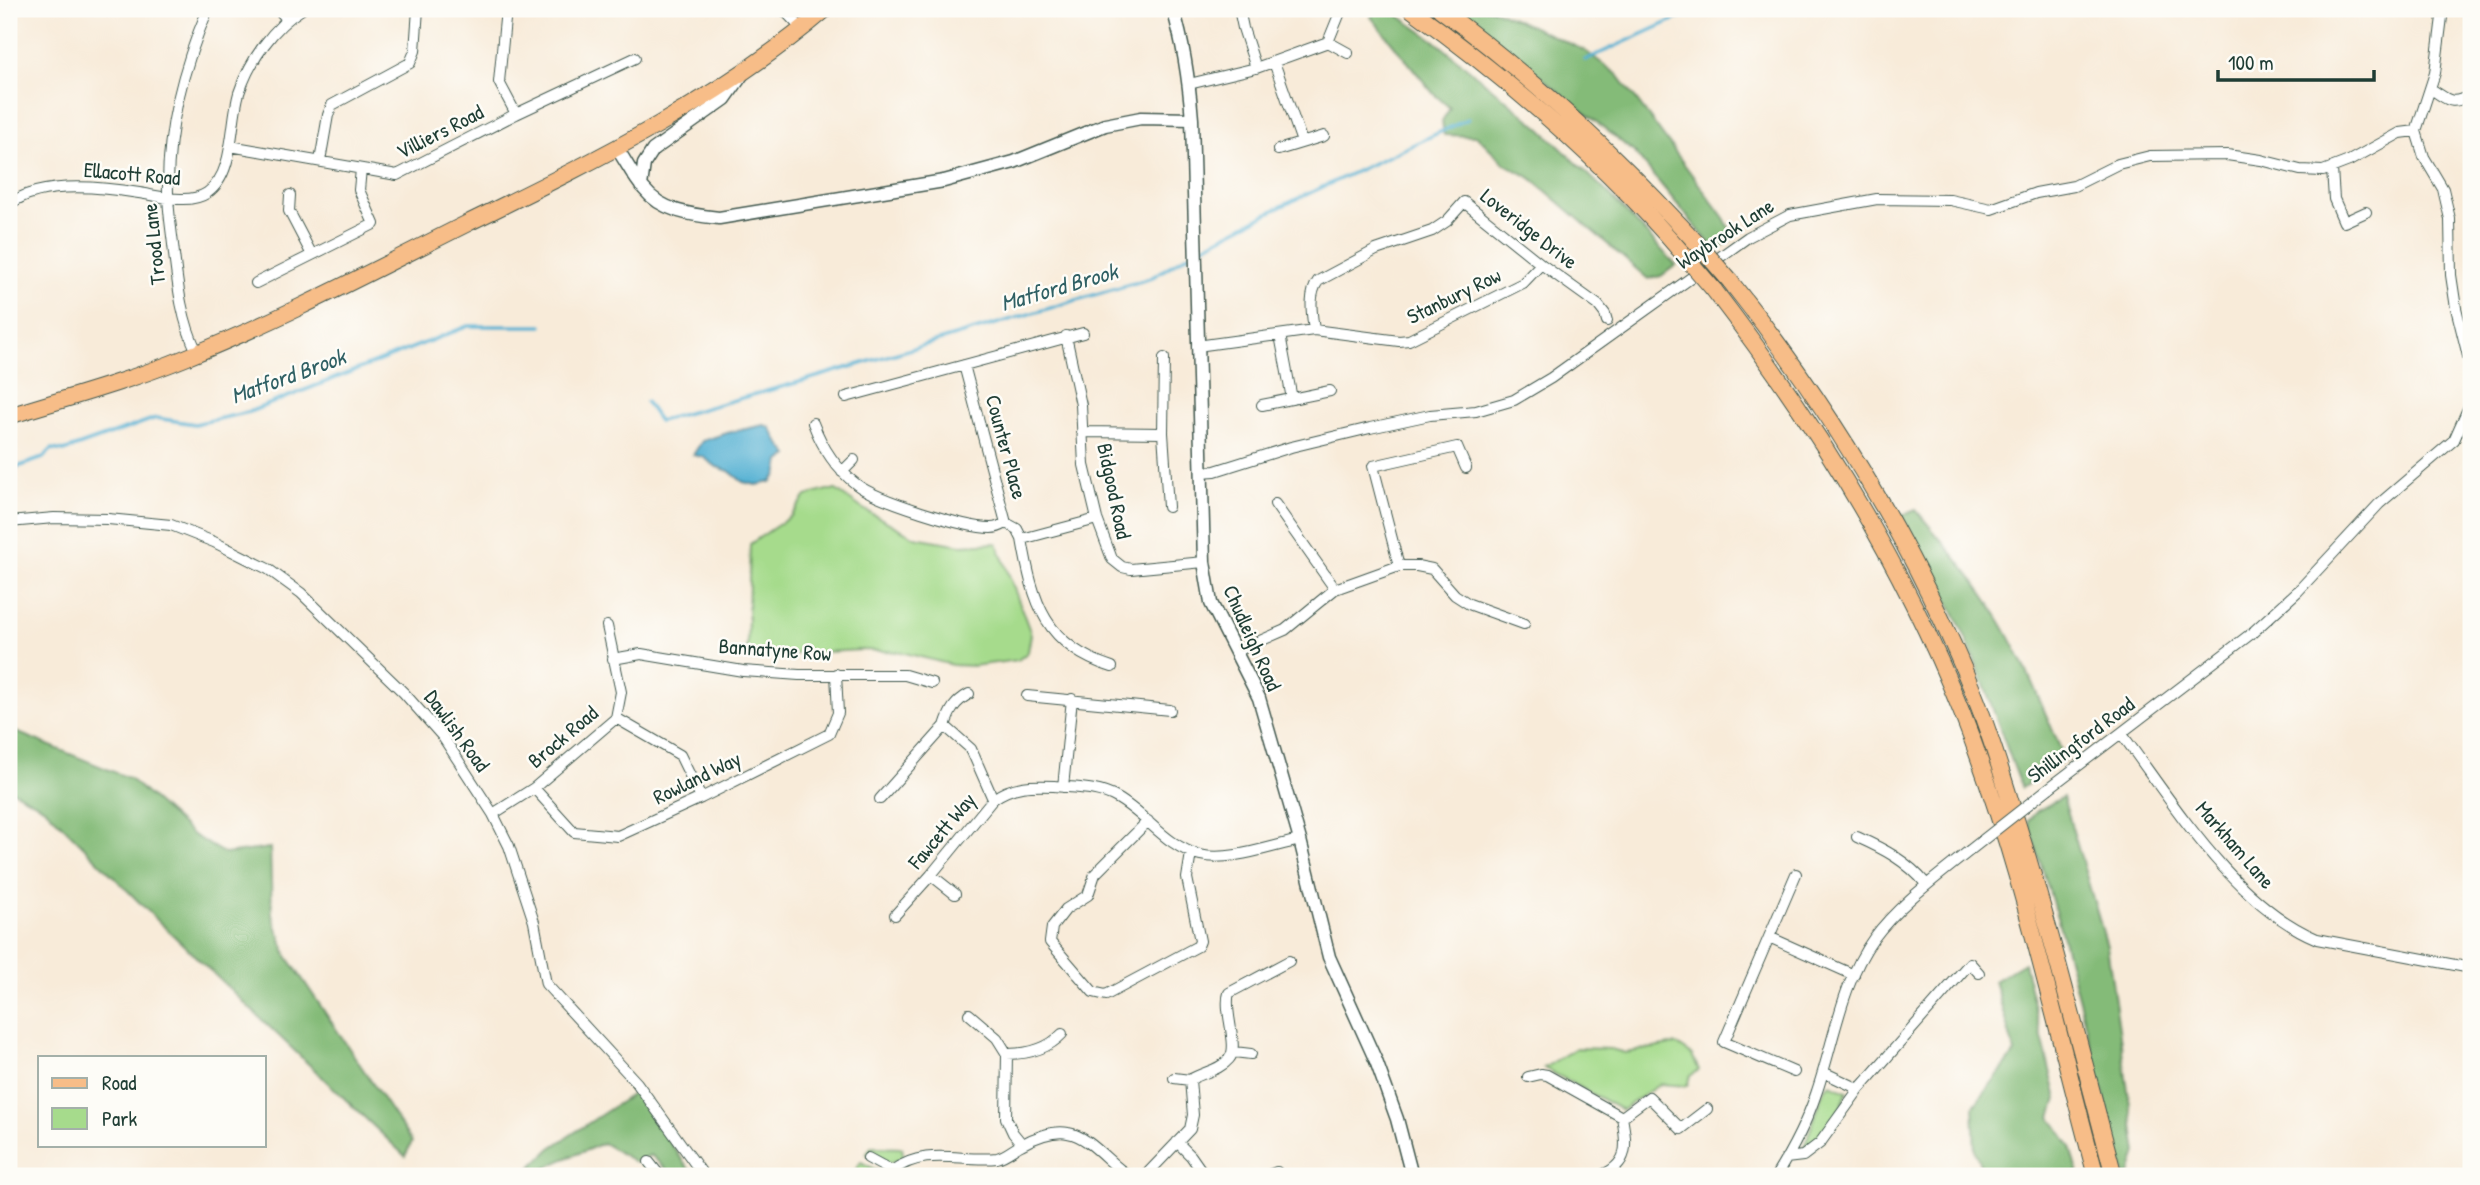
<svg xmlns="http://www.w3.org/2000/svg" width="2480" height="1185" font-family="'Patrick Hand',sans-serif">
  <rect width="100%" height="100%" fill="#fdfcf7"/>
  <filter id="ink" filterUnits="userSpaceOnUse"><feTurbulence type="fractalNoise" baseFrequency=".0143" numOctaves="2"/><feDisplacementMap in="SourceGraphic" scale="14" xChannelSelector="R" yChannelSelector="G"/><feConvolveMatrix kernelMatrix="1 2 1 2 8 2 1 2 1" color-interpolation-filters="sRGB"/></filter>
  <filter id="wash" filterUnits="userSpaceOnUse"><feTurbulence type="fractalNoise" baseFrequency=".00686" numOctaves="4" result="noise"/><feDisplacementMap in="SourceGraphic" scale="28" xChannelSelector="R" yChannelSelector="G"/><feGaussianBlur stdDeviation="1.57" result="paint"/><feColorMatrix in="noise" values="0 0 0 0 0 0 0 0 0 0 0 0 0 0 0 0 0 1.4 0 .05"/><feComposite in="paint" operator="in"/></filter>
  <g filter="url(#wash)">
    <rect width="100%" height="100%" fill="#f8ebd9"/>
    <!-- green -->
    <path fill="#a6db8c" stroke="#628c60" stroke-width="2" d="M827 490H836L863 509 915 537 961 545 997 543 1031 634 1028 652 1018 660 973 666 952 665 901 652 862 650 769 655 747 652 750 544 791 516 806 496Z
      M1676 1044 1692 1055 1699 1070 1690 1076 1687 1086 1660 1084 1622 1110 1544 1068 1576 1048 1611 1049 1625 1053Z
      M1830 1084 1847 1091C1841 1113 1824 1137 1804 1147L1825 1089Z
      M871 1147 902 1148 904 1159 888 1163 866 1154Z
      M861 1162 880 1172 882 1176H852Z"/>
    <!-- forest -->
    <path fill="#84bb78" stroke="#527c56" stroke-width="2" d="M1376 9H1389L1435 41 1540 128 1610 195 1676 265 1661 276 1648 279 1531 178 1505 164 1477 136 1444 135 1442 121 1450 108 1433 93 1371 17Z
      M1457 9H1493L1584 50 1618 75 1724 218 1732 233 1729 242 1715 250 1635 153Z
      M1916 510C1943 543 1973 576 1995 612 2024 658 2043 709 2065 759L2022 788C2005 744 1990 700 1973 656 1954 607 1927 561 1901 516Z
      M9 729 129 778 193 835 225 854 270 848 272 914 287 956 412 1142 405 1156 153 916 45 808 9 789Z
      M2063 797 2107 946 2137 1153 2129 1176H2125L2059 924 2028 821 2037 811Z
      M2024 963 2057 1099 2051 1117 2071 1147 2079 1176H1984L1975 1151 1973 1107 2015 1053 1994 981Z
      M634 1093 694 1176H673L651 1155 635 1162 603 1143C584 1153 549 1161 538 1176H522L551 1148Z"/>
    <!-- water -->
    <path fill="#55b1d3" stroke="#3a7784" stroke-width="2" d="M764 425 770 427 779 443 789 455 780 461 777 475 771 482 756 485 743 482 729 471 717 467 703 457 693 455 702 441 727 433Z"/>
    <g fill="none" stroke-linecap="round" stroke-linejoin="round">
      <!-- stream -->
      <path stroke="#55b1d3" stroke-width="3.5" d="M1585 60 1698 9
        M1198 249 1282 206 1468 119
        M646 402 659 421 803 381 1151 278 1191 253
        M9 470 43 458 52 449 64 451 156 418 195 424 249 412 468 326H542"/>
    </g>
  </g>
  <g filter="url(#ink)">
    <g fill="none" stroke-linecap="round" stroke-linejoin="round">
      <defs>
        <path id="minor" d="M278 9 287 19
          M783 9 802 29
          M1239 9 1243 28 1256 68
          M1332 9 1339 15 1328 42 1348 53
          M2443 9 2435 73 2416 131 2424 157 2443 189 2450 219 2451 275 2456 308 2471 368
          M1274 62 1302 142
          M1189 84 1256 68 1328 42
          M2431 89C2449 100 2450 106 2471 95
          M516 114 635 58
          M230 146 397 175 516 114 499 82 506 9
          M1278 150 1324 136
          M320 161 328 115 332 105 410 63 415 51 418 9
          M2332 169 2334 199 2344 222 2366 212
          M9 205C39 180 102 187 139 193 159 196 189 205 207 193 235 174 230 123 239 93 250 60 273 27 302 9
          M312 255 374 224 359 190 361 169
          M256 283 312 255 289 211 290 195
          M1314 330C1312 315 1308 295 1318 281L1376 250 1432 231 1447 221 1464 202 1541 264 1598 305 1605 314 1607 321
          M1280 335 1292 399
          M1066 336 1081 405 1084 465 1097 519 1112 559 1122 567 1131 569 1204 562
          M1197 346 1314 330 1399 341 1409 340 1523 283 1541 264
          M197 352C182 321 178 288 174 254 172 231 167 208 168 185 168 123 184 65 208 9
          M1164 358 1163 433 1168 507
          M964 365 1006 523 1017 529 1022 539 1097 519
          M846 397 1083 333
          M1262 405 1330 391
          M813 423C822 447 835 468 856 484 876 500 965 528 991 528 997 528 1001 526 1006 523
          M1082 432 1163 433
          M842 472 854 460
          M1201 472 1215 471 1291 447 1370 428 1430 415 1476 411 1514 400 1551 378 1748 237 1790 215 1877 199 1950 200 1991 209 2036 193 2074 186 2118 164 2150 156 2227 155 2261 160 2300 170 2323 171 2349 161 2400 133 2416 131
          M1275 504 1335 589
          M9 522 54 518 108 519 171 525 214 542 268 569 301 593 404 693 443 737 493 814 509 846 534 922 546 984 637 1083 704 1176
          M1022 539C1033 603 1045 646 1112 667
          M1399 566 1373 466 1457 447 1466 468
          M1237 651 1285 630 1335 589 1399 566H1417L1432 569 1455 595 1469 604 1524 624
          M613 659 641 654 743 671 799 675H905L932 683
          M1027 696 1170 710
          M616 718 680 755 701 798
          M945 726 971 749 993 799
          M2121 733C2174 804 2234 904 2317 939L2471 968
          M1063 787 1072 699
          M534 788 574 832 618 836 701 798 829 734 838 713 836 674
          M2049 788 2252 633 2298 591 2379 504 2454 440 2471 402
          M880 799 945 726C950 710 955 702 969 694
          M493 814 534 788 616 718 621 692 607 626
          M1148 821 1095 874 1088 895 1066 909 1052 927 1050 942 1093 992 1106 995 1198 946 1200 941 1187 878 1191 853
          M1857 837C1884 849 1907 861 1926 884
          M931 875 955 894
          M895 915 931 875 993 799C1013 785 1031 785 1054 786 1076 788 1098 787 1117 798 1146 814 1166 847 1200 855 1229 862 1271 846 1300 840
          M1769 937 1796 874
          M969 1014 997 1038 1007 1054 1006 1118 1013 1133 1022 1144
          M1234 1052 1251 1054
          M1007 1054C1027 1054 1048 1049 1062 1034
          M1794 1072 1724 1042 1769 937 1854 975
          M1823 1072 1859 1089
          M1528 1077 1541 1074 1547 1075 1622 1117C1627 1145 1630 1165 1599 1176
          M1174 1078 1190 1080
          M1622 1117 1649 1097 1681 1129 1707 1109
          M1177 1142 1191 1156 1205 1176
          M868 1158 892 1171C926 1146 960 1162 997 1158 1006 1156 1013 1149 1021 1145 1033 1138 1053 1130 1068 1133 1091 1137 1109 1164 1129 1176
          M1786 1158 1803 1156 1820 1143 1859 1089 1970 963 1979 973
          M649 1162 660 1176
          M1145 1176 1190 1129 1193 1115 1190 1080C1202 1072 1219 1071 1229 1059 1240 1047 1223 1011 1229 993L1289 961
          M1266 1176 1277 1172
          M1776 1176C1792 1150 1806 1124 1816 1094 1834 1043 1841 983 1874 938 1898 905 1937 877 1969 851"/>
        <path id="tertiary" d="M1173 9C1184 45 1189 81 1192 119L1204 562 1211 603 1259 698 1300 840 1329 957 1376 1061 1397 1119 1412 1176
          M616 147C626 161 633 177 644 189 662 212 693 215 719 218L944 181 1014 162 1105 125 1141 118 1192 119
          M641 186 644 164 653 150 725 99 742 75"/>
        <path id="primary" d="M9 416C67 398 129 381 185 358 282 319 374 270 468 223 592 162 720 100 826 9"/>
        <path id="trunk" d="M1411 9C1512 82 1609 166 1690 262
          M1440 9C1537 80 1623 162 1704 251
          M1730 281C1831 408 1913 543 1974 694 1992 738 2005 784 2019 829 2055 944 2083 1060 2114 1176
          M1714 290C1815 421 1901 560 1962 713 2021 862 2054 1022 2096 1176"/>
      </defs>
      <!-- minor casing -->
      <use href="#minor" stroke="#40574d" stroke-width="12"/>
      <!-- tertiary casing -->
      <use href="#tertiary" stroke="#40574d" stroke-width="15"/>
      <!-- primary casing -->
      <use href="#primary" stroke="#40574d" stroke-width="18"/>
      <!-- trunk casing -->
      <use href="#trunk" stroke="#40574d" stroke-width="18"/>
      <!-- minor -->
      <use href="#minor" stroke="#fff" stroke-width="10"/>
      <!-- tertiary -->
      <use href="#tertiary" stroke="#fff" stroke-width="12"/>
      <!-- primary -->
      <use href="#primary" stroke="#f7bd88" stroke-width="16"/>
      <!-- trunk -->
      <use href="#trunk" stroke="#f7bd88" stroke-width="16"/>
      <defs>
        <path id="minor-bridge" d="M1969 851 2049 788"/>
        <path id="trunk-bridge" d="M1704 251 1730 281
          M1690 262 1714 290"/>
      </defs>
      <!-- minor-bridge casing -->
      <use href="#minor-bridge" stroke="#40574d" stroke-width="12" stroke-linecap="butt"/>
      <!-- trunk-bridge casing -->
      <use href="#trunk-bridge" stroke="#40574d" stroke-width="18" stroke-linecap="butt"/>
      <!-- minor-bridge -->
      <use href="#minor-bridge" stroke="#fff" stroke-width="10"/>
      <!-- trunk-bridge -->
      <use href="#trunk-bridge" stroke="#f7bd88" stroke-width="16"/>
    </g>
  </g>
  <g text-anchor="middle" stroke-width="5" stroke-linejoin="round" paint-order="stroke">
    <!-- street labels -->
    <g font-size="21" fill="#1f3d34" stroke="#fdfcf7">
      <text transform="translate(440 132) rotate(-27)" y="7">Villiers Road</text>
      <text transform="translate(132 174) rotate(5)" y="7">Ellacott Road</text>
      <text transform="translate(1529 229) rotate(38)" y="7">Loveridge Drive</text>
      <text transform="translate(1725 234) rotate(-33)" y="7">Waybrook Lane</text>
      <text transform="translate(154 244) rotate(-96)" y="7">Trood Lane</text>
      <text transform="translate(1454 296) rotate(-26)" y="7">Stanbury Row</text>
      <text transform="translate(1006 447) rotate(75)" y="7">Counter Place</text>
      <text transform="translate(1114 491) rotate(78)" y="7">Bidgood Road</text>
      <text transform="translate(1252 638) rotate(66)" y="7">Chudleigh Road</text>
      <text transform="translate(775 650) rotate(4)" y="7">Bannatyne Row</text>
      <text transform="translate(457 731) rotate(54)" y="7">Dawlish Road</text>
      <text transform="translate(563 737) rotate(-40)" y="7">Brock Road</text>
      <text transform="translate(2081 740) rotate(-37)" y="7">Shillingford Road</text>
      <text transform="translate(697 778) rotate(-26)" y="7">Rowland Way</text>
      <text transform="translate(942 831) rotate(-50)" y="7">Fawcett Way</text>
      <text transform="translate(2235 845) rotate(49)" y="7">Markham Lane</text>
    </g>
    <!-- water labels -->
    <g font-size="23" font-style="italic" fill="#2f6064" stroke="#fdfcf7">
      <text transform="translate(1059 287) rotate(-16)" y="8">Matford Brook</text>
      <text transform="translate(288 376) rotate(-20)" y="8">Matford Brook</text>
    </g>
  </g>
  <!-- margin -->
  <rect width="2480" height="1185" fill="none" stroke="#fdfcf7" stroke-width="35"/>
  <!-- legend -->
  <rect x="38" y="1056" width="228" height="91" fill="#fdfcf7" stroke="#a4b0a9" stroke-width="2"/>
  <rect x="52" y="1078" width="35" height="10" fill="#f7bd88" stroke="#a4b0a9" stroke-width="2"/>
  <text x="102" y="1090" font-size="21" fill="#1f3d34">Road</text>
  <rect x="52" y="1108" width="35" height="21" fill="#a6db8c" stroke="#a4b0a9" stroke-width="2"/>
  <text x="102" y="1126" font-size="21" fill="#1f3d34">Park</text>
  <!-- scale -->
  <path d="M2218 70v10h156v-10" fill="none" stroke="#1f3d34" stroke-width="3.5"/>
  <text x="2228" y="70" font-size="21" fill="#1f3d34" stroke="#fdfcf7" stroke-width="5" paint-order="stroke">100 m</text>
</svg>
